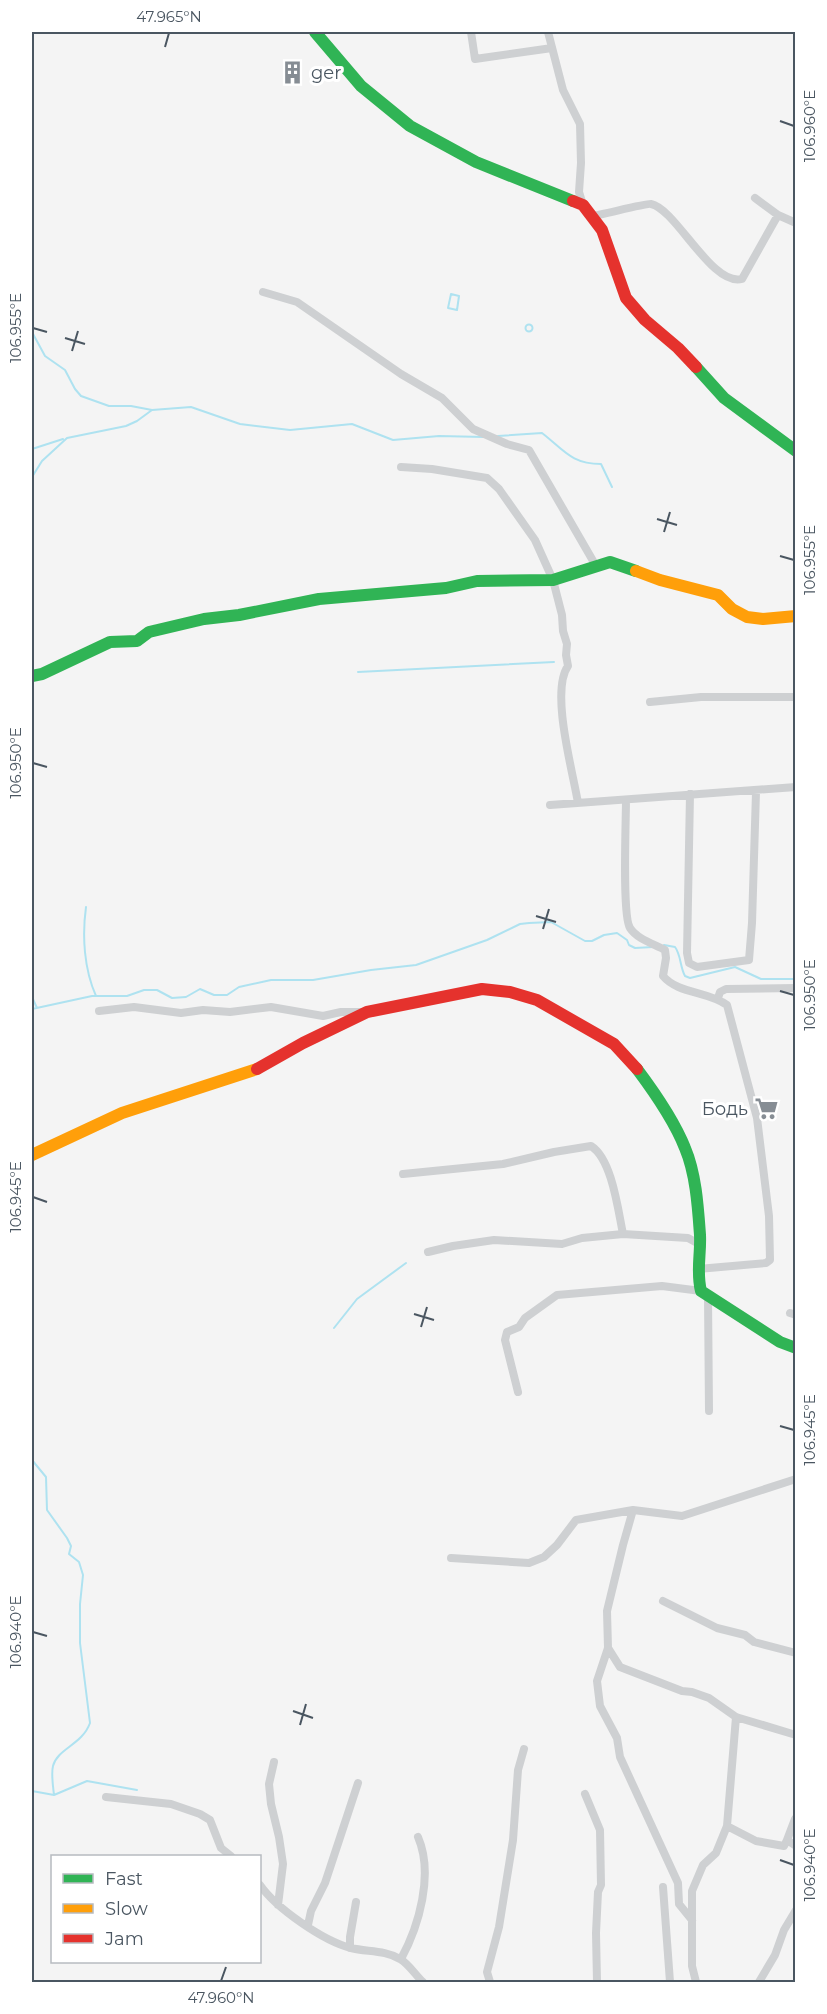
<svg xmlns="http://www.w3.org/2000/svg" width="827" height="2014" font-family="Montserrat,sans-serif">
  <rect width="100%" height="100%" fill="#f4f4f4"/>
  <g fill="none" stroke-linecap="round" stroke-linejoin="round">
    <!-- stream -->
    <path stroke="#aee2f0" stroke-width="2" d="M451 294 459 296 457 310 448 308Z
      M525.5 328a3.5 3.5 0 1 1 7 0a3.5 3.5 0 1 1-7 0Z
      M32 332 45 356 65 370 75 389 81 396 109 406H131L152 410
      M498 436 542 433C564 450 571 464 601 464L612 487
      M32 449 63 439
      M32 477 42 461 67 438 126 426 137 421 152 410 191 407 240 424 290 430 352 424 393 440 439 436 484 437
      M358 672 554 662
      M86 907C82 936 84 969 96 996
      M664 945 675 947C681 955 680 967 685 976L690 978 735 967 761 979H796
      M32 997 37 1008
      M32 1009 92 996H127L144 990H157L172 998 186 997 200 989 214 995H227L239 987 271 980H313L371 970 416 965 487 940 520 924 529 923 551 922 585 941H592L604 935 617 933 627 940 629 945 635 948 653 947
      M334 1328 357 1299 406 1263
      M32 1460 46 1477 47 1510 67 1538 71 1546 69 1554 79 1562 83 1575 80 1604V1643L90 1723C82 1745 58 1748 53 1766 51 1774 53 1786 54 1795
      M32 1791 54 1795 87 1781 137 1790"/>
    <!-- street -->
    <path stroke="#ced0d2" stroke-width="8" d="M471 32 475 59 552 48
      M548 32 563 90 580 124 581 163 579 192 583 205
      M778 215 796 223
      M592 216C601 215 647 203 651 204 676 209 712 287 742 279L778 215 755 198
      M263 292 297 302 401 374 442 398 473 429 507 444 529 450 596 566
      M401 467 432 469 487 478 499 489 535 540 553 580 562 615 563 631 567 644 566 655 568 666C550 691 573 772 578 803
      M650 702 701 697H796
      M690 794 687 953 689 963 697 967 749 960 752 923 756 792
      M626 800C626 820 622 916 630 928 637 939 654 944 665 950L666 958 663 976C678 994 708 991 727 1005L757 1118 769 1216 770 1260 766 1263 698 1269
      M550 805 796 787
      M718 998 720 992 726 989 796 988
      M99 1011 134 1007 181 1013 203 1010 230 1012 271 1007 323 1016 341 1012H363
      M403 1174 503 1164 554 1152 591 1146C612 1159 618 1210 623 1234L688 1238 699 1244
      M428 1252 453 1246 494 1240 562 1244 582 1238 623 1234
      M708 1296 709 1411
      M790 1313 796 1315
      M518 1392 505 1340 507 1332 519 1327 525 1318 557 1295 662 1286 701 1291
      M633 1510 623 1545 607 1611 608 1648 597 1681 600 1706 617 1738 620 1757 678 1883 679 1904 692 1920
      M451 1558 529 1563 544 1557 557 1545 576 1520 633 1510 682 1516 796 1479
      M663 1601 717 1628 745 1635 754 1642 796 1653
      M608 1648 620 1667 682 1691 692 1692 709 1698 736 1717 796 1735
      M274 1762 269 1784 271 1804 279 1837 283 1864 278 1905
      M585 1794 600 1830 601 1885 598 1892 596 1933 597 1982
      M106 1797 171 1804 200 1814 210 1820 221 1848 231 1856
      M727 1826 756 1841 784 1846 787 1840 796 1846
      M787 1840 795 1819
      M260 1885C276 1908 323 1941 351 1948 367 1952 385 1950 400 1959 409 1964 416 1976 423 1982
      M663 1887 670 1982
      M308 1925 311 1911 325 1883 358 1783
      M350 1948V1937L356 1902
      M401 1959C419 1926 434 1874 418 1837
      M490 1982 487 1972 499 1927 513 1840 518 1770 524 1749
      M696 1982 692 1966V1891L703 1865 716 1853 727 1826 736 1717
      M759 1982 775 1955 784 1930 796 1910"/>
    <!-- fast -->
    <path stroke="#30b455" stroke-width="12" d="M315 32 361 86 410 126 476 162 573 201
      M696 367 724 398 796 451
      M32 676 42 674 110 642 137 641 149 632 204 619 239 615 319 599 446 588 477 581 553 580 610 562 636 571
      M637 1069C655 1093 674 1120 685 1148 696 1174 698 1207 700 1235 701 1254 696 1272 701 1291L780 1342 796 1348"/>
    <!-- slow -->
    <path stroke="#ff9f0a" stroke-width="12" d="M636 571 660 580 718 595 732 609 747 617 763 619 796 616
      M32 1155 122 1113 257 1069"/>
    <!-- jam -->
    <path stroke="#e5322d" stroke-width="12" d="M573 201 583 205 602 230 626 298 645 320 678 348 696 367
      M257 1069 303 1043 367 1012 482 989 510 992 537 1000 614 1044 637 1069"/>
  </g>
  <!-- ticks -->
  <path fill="none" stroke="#4a5661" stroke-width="2" d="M165 47 169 33M780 121 794 126M33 328 47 332M65 338 85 344M72 351 78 331M657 519 677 525M664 532 670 512M780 556 794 560M33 763 47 767M536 916 556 922M543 929 549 909M780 991 794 995M33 1197 47 1202M414 1314 434 1320M421 1327 427 1307M780 1426 794 1430M33 1632 47 1636M293 1711 313 1718M300 1725 306 1704M780 1860 794 1865M221 1981 226 1967"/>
  <!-- icons -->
  <defs>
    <symbol id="building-bare" viewBox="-9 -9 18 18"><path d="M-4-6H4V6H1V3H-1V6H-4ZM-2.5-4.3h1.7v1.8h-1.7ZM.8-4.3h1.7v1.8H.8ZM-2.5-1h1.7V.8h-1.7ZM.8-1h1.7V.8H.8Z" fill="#868d94" stroke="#fff" stroke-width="2.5" paint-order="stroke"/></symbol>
    <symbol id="supermarket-bare" viewBox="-9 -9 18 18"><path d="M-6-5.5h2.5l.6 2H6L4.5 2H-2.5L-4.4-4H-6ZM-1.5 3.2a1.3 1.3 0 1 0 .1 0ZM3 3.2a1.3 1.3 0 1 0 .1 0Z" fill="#868d94" stroke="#fff" stroke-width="2.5" paint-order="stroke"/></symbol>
  </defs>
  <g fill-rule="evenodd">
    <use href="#building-bare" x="276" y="56" width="33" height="33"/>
    <use href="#supermarket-bare" x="750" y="1092" width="33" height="33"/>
  </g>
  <g text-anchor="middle" stroke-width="6" stroke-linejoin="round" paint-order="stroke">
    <!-- poi labels -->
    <g font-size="18" fill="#4a5661" stroke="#fff" text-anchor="start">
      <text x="311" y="79">ger</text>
      <text x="748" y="1115" text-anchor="end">Бодь</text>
    </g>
  </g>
  <!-- border -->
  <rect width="827" height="2014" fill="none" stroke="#ffffff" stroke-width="66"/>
  <!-- legend -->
  <rect x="51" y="1855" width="210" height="108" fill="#ffffff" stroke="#b7bbc0" stroke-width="1.5"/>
  <rect x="63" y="1874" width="30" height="9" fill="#30b455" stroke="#b7bbc0" stroke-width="1.5"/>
  <text x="105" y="1885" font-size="18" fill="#4a5661">Fast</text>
  <rect x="63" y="1904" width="30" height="9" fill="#ff9f0a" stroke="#b7bbc0" stroke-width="1.5"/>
  <text x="105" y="1915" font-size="18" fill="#4a5661">Slow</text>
  <rect x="63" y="1934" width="30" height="9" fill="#e5322d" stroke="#b7bbc0" stroke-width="1.5"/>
  <text x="105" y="1945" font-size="18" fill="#4a5661">Jam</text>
  <rect x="33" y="33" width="761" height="1948" fill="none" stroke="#4a5661" stroke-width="2"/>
  <g font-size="15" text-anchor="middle" fill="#4a5661">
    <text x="169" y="22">47.965°N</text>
    <text transform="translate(810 126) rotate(-90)" y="5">106.960°E</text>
    <text transform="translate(16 328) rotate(-90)" y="5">106.955°E</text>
    <text transform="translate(810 560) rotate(-90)" y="5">106.955°E</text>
    <text transform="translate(16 763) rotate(-90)" y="5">106.950°E</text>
    <text transform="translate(810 995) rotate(-90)" y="5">106.950°E</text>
    <text transform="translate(16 1197) rotate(-90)" y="5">106.945°E</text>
    <text transform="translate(810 1430) rotate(-90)" y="5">106.945°E</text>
    <text transform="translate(16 1632) rotate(-90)" y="5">106.940°E</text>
    <text transform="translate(810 1865) rotate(-90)" y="5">106.940°E</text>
    <text x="221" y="2003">47.960°N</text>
  </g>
</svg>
